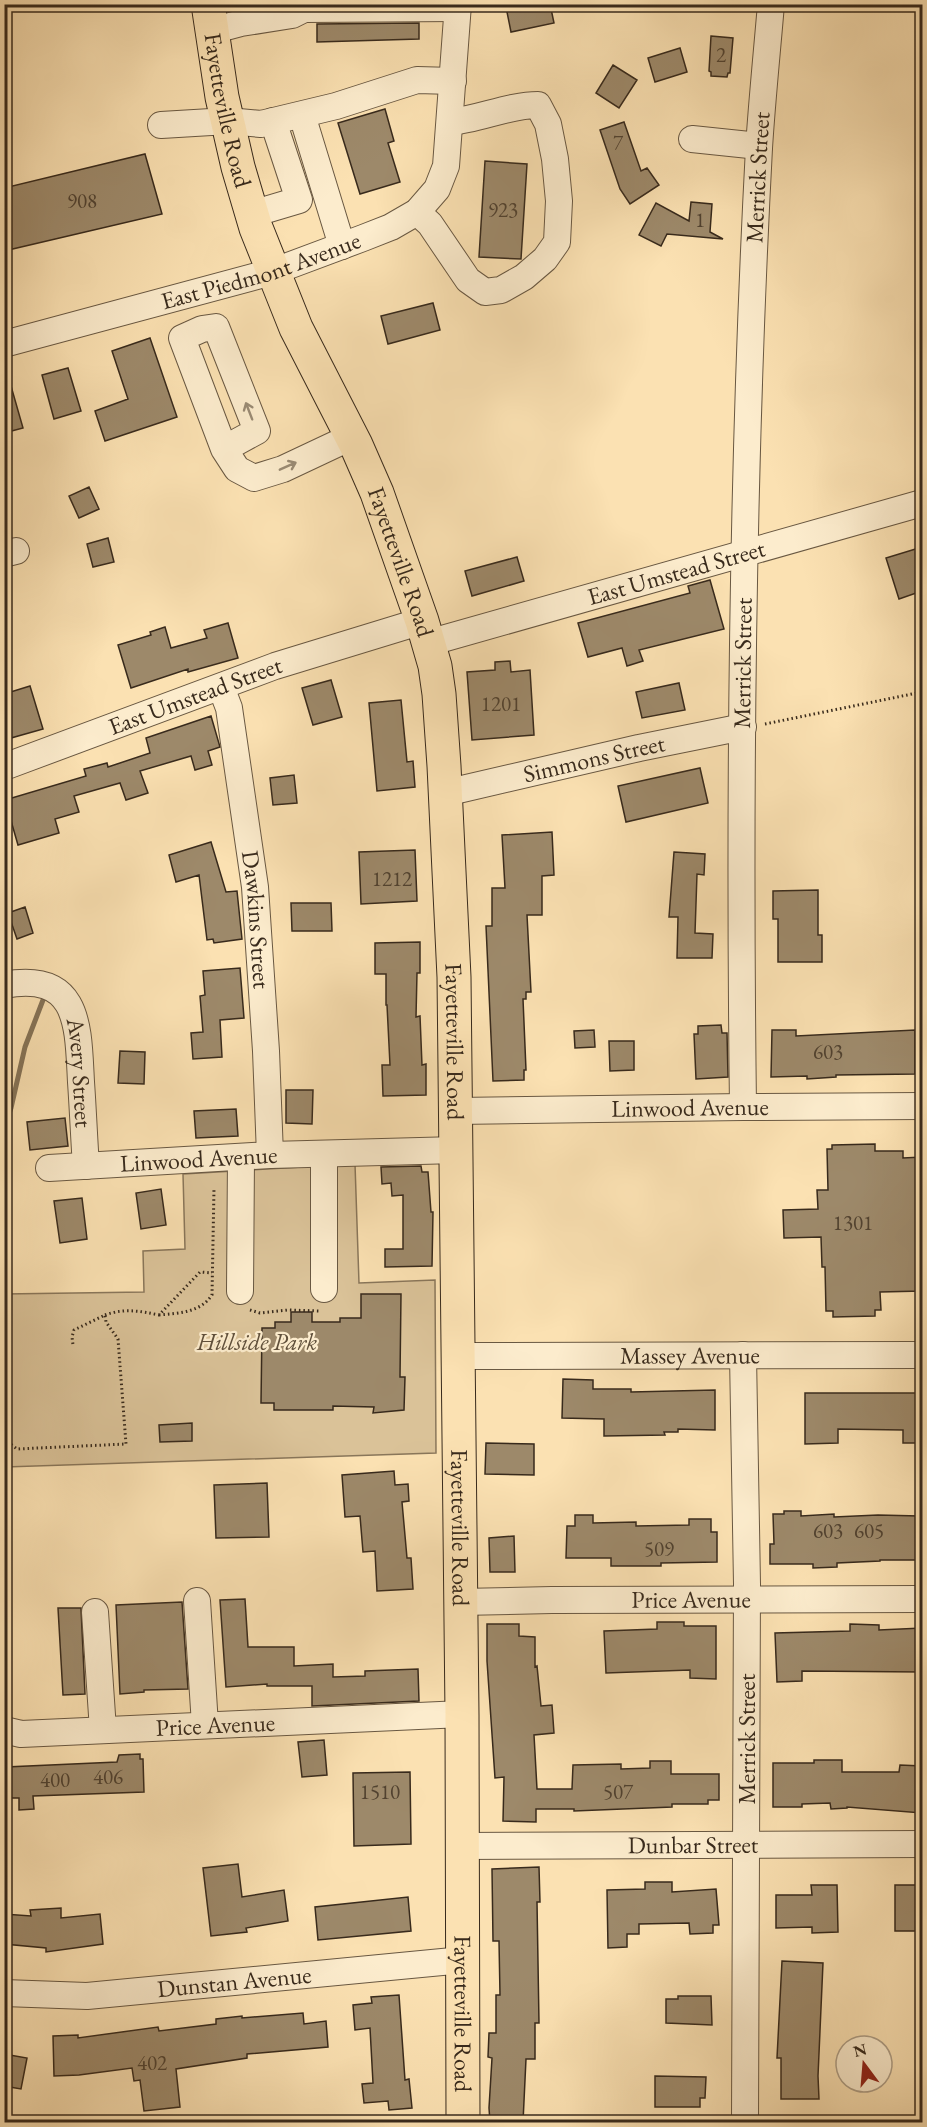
<svg xmlns="http://www.w3.org/2000/svg" width="927" height="2127" font-family="'EB Garamond',serif">
  <rect width="100%" height="100%" fill="#fbe1b2"/>
  <filter id="stains"><feTurbulence type="fractalNoise" baseFrequency=".00333" numOctaves="4"/><feColorMatrix values="0 0 0 0 .2 0 0 0 0 .09 0 0 0 0 .02 0 0 0 .5 -.17"/></filter>
  <radialGradient id="worn" r=".72"><stop offset=".6" stop-color="#630" stop-opacity="0"/><stop offset="1" stop-color="#630" stop-opacity=".3"/></radialGradient>
  <!-- green -->
  <path fill="#dac298" stroke="#89765a" stroke-width="1.5" d="M355 1164 359 1283 435 1280 436 1453 5 1467 4 1294 144 1292 143 1251 185 1249 183 1174Z"/>
  <g fill="none" stroke-linecap="round" stroke-linejoin="round">
    <!-- stream -->
    <path stroke="#857357" stroke-width="5" d="M4 1128 11 1108 25 1047 43 1000
      M4 1237V1252"/>
  </g>
  <!-- building -->
  <path fill="#9d896a" stroke="#382a1c" stroke-width="1.5" d="M519 4H550L554 23 511 32 506 7Z
    M419 23V39L317 42V24Z
    M711 36 733 38 730 73H728L727 77 711 76V72L709 71Z
    M680 48 687 72 655 82 648 58Z
    M613 65 637 80 619 108 596 93Z
    M385 109 394 141 388 143 400 182 360 194 338 123Z
    M624 122 641 171 647 168 659 185 630 204 620 189 600 130Z
    M145 154 162 214 4 251V188Z
    M485 161 527 164 521 259 479 257Z
    M691 202 712 204 710 232 723 239 667 234 661 246 639 235 656 203 689 221Z
    M433 303 440 330 388 344 381 316Z
    M150 338 177 417 105 441 95 411 128 399 112 351Z
    M68 368 81 411 54 419 42 375Z
    M4 379H9L23 428 4 433Z
    M89 487 99 509 79 518 69 496Z
    M108 538 114 562 93 567 87 544Z
    M922 547V591L899 599 886 558Z
    M517 557 524 581 472 596 465 571Z
    M710 580 724 629 639 650 643 661 627 666 622 648 588 657 578 623 690 593 688 586Z
    M228 623 238 658 188 672V669L131 688 118 645 151 635 150 632 165 627 171 648 207 638 204 630Z
    M510 661 511 672 530 670 534 735 472 740 467 672 495 670V662Z
    M331 680 342 717 313 725 302 688Z
    M679 683 685 710 642 718 636 692Z
    M30 686 43 729 11 738 4 717V694Z
    M401 700 407 762 413 761 415 787 377 791 369 703Z
    M211 716 220 747 208 751 212 765 195 770 191 756 140 771 148 793 126 800 120 783 74 796 79 812 55 819 59 833 18 845 5 800 86 776 84 769 107 763 108 767 150 753 146 738Z
    M700 768 708 803 626 822 618 786Z
    M294 775 297 803 273 805 270 778Z
    M552 832 554 875 542 876V915H527L531 992H526V999H523L526 1070H524V1080L493 1081 486 926H492V888H505L502 835Z
    M211 842 226 892 237 891 242 939 214 943 213 939 207 940 199 875 176 882 169 855Z
    M415 850 417 901 361 904 359 852Z
    M674 852 705 854 704 875 697 874 695 933 713 934 712 958H677L678 917H669Z
    M818 890V935H822V962H778V919H773V891Z
    M291 903H331L332 931H292Z
    M25 907 33 933 17 939 8 913Z
    M420 942V973H417L416 1017 420 1016 422 1065 426 1064V1095L383 1096 382 1065H390L387 1005H386V974H375V943Z
    M240 968 244 1018 220 1020 222 1057 193 1059 191 1033 203 1032 200 996 205 995 203 971Z
    M721 1025 722 1033H727L728 1077 696 1079 694 1034H698V1026Z
    M594 1030 595 1047 575 1048 574 1031Z
    M772 1030H796V1036L915 1030V1074L836 1075V1077L807 1079V1076L771 1077Z
    M609 1041H634V1070L610 1071Z
    M120 1051 145 1052 144 1084 118 1083Z
    M286 1090H313L312 1124 286 1123Z
    M236 1109 238 1136 196 1138 194 1111Z
    M65 1118 68 1146 30 1150 27 1122Z
    M875 1144V1151H903V1158L922 1157V1291L880 1292 881 1310H875V1316L833 1317V1311H826L825 1267H822L821 1237 784 1238 783 1210 818 1209 817 1190H828L827 1149H832V1145Z
    M421 1166 422 1172H428L431 1212H433L432 1266 385 1267V1249H403V1195L392 1196 391 1183 382 1184 381 1167Z
    M161 1189 166 1225 141 1229 136 1193Z
    M82 1198 87 1239 60 1243 54 1201Z
    M361 1294H401L400 1377H405L404 1410 373 1413 374 1407 333 1406V1410H274V1403H261L262 1328H275V1322H291V1312H312V1322H340V1318H361Z
    M563 1379 593 1380V1389H631V1392L715 1390V1430L678 1429V1432H664L665 1435 604 1436V1419L562 1418Z
    M805 1393H922V1443H903V1430L838 1429V1443L805 1444Z
    M192 1423V1441L160 1442 159 1425Z
    M486 1443 534 1444V1475L485 1474Z
    M394 1471 395 1485 408 1484 409 1501 402 1502 407 1558H411L413 1589 377 1591 375 1551 363 1552 360 1516 345 1517 342 1475Z
    M267 1483 269 1537 216 1538 214 1485Z
    M784 1511H801V1516L834 1514V1517L878 1515 919 1516V1560H880V1561L837 1563V1567L813 1568V1564H770V1544H774L773 1514H784Z
    M575 1515H593V1523L636 1522V1526L689 1525V1519H711V1532H717V1562L661 1563V1566H611V1558H566L567 1526H575Z
    M514 1536 515 1572H490L489 1538Z
    M245 1599 248 1647H294V1666L333 1664V1677L365 1676V1671L418 1669 419 1701 312 1706V1686H267V1684L226 1687 220 1600Z
    M182 1602 188 1689 144 1690V1692L120 1694 116 1605Z
    M58 1608H81L85 1694 63 1695Z
    M657 1622H684V1626H716V1679L690 1678V1670L606 1673 604 1631 657 1629Z
    M487 1624H519V1636L535 1637V1667L537 1666 541 1706 552 1705 554 1733 534 1735 537 1789H572L573 1765 621 1764V1769L650 1768V1761H671V1774H719V1800H708V1804H672V1807L574 1811V1809H536V1822L503 1821 504 1777 495 1778 487 1661Z
    M850 1624 879 1625V1630L922 1628V1672L802 1671V1681L777 1682 775 1633 850 1631Z
    M324 1740 327 1775 302 1777 298 1742Z
    M140 1754V1759H143L144 1792 33 1796 34 1809 19 1810V1798H7L6 1767 117 1762 119 1755Z
    M814 1760H842V1772H899L900 1765 922 1766V1813L847 1807V1808L831 1809 830 1803 802 1804V1807H773V1763H814Z
    M410 1772 411 1844 354 1846 353 1773Z
    M238 1864 242 1897 284 1890 288 1921 246 1928 247 1932 211 1936 203 1868Z
    M539 1867 540 1902H537L539 2023H535V2059H526L523 2122H490L489 2108 492 2058 488 2057 489 2033H496V1995H500L499 1941H493L492 1869Z
    M645 1882H672V1892L716 1889 719 1925H713V1933L690 1934 689 1923 639 1924V1934H627V1947L608 1948 607 1890 645 1889Z
    M811 1885H837L838 1932 812 1933V1927L776 1928V1895H812Z
    M895 1885H922V1931H895Z
    M408 1897 411 1931 318 1940 315 1907Z
    M61 1908V1918L100 1914 103 1944 46 1952V1948L4 1944V1914L31 1916 30 1910Z
    M782 1961 823 1963 818 2076 819 2099H781V2058H777Z
    M399 1995 405 2080 409 2079 412 2108 389 2110 388 2101 364 2103 362 2084 373 2083 370 2028 355 2030 353 2005 372 2003 371 1997Z
    M678 1996H711L712 2025 666 2023V1999H678Z
    M303 2013 304 2024 326 2021 328 2047 247 2054V2058L176 2069 180 2107 144 2111 140 2080 134 2081 132 2068 79 2075 54 2076 53 2036 78 2035V2038L158 2027 159 2031 216 2024V2019L242 2016V2018Z
    M4 2054 27 2058 21 2089 4 2086Z
    M655 2076 706 2077 705 2098H700V2107H655Z"/>
  <g fill="none" stroke-linecap="round" stroke-linejoin="round">
    <defs>
      <g id="minor">
        <path d="M211 31 241 23 292 15 304 9 458 8"/>
        <path d="M302 115 342 246"/>
        <path d="M161 125 228 121 261 124 336 106 417 80 453 81"/>
        <path d="M692 139 759 146"/>
        <path d="M417 212 430 224 468 280 485 292 501 290 524 277 545 259 557 242 559 201 555 159 548 124 538 105C509 105 480 119 450 122"/>
        <path d="M252 214 299 200 273 121"/>
        <path id="s1" d="M4 344 272 272 363 238 391 227 417 212 437 189 446 166 458 4"/>
        <path d="M224 449 257 431 216 327 202 329 182 338 224 449 237 469 254 478 283 469 351 437"/>
        <path d="M4 554 16 551"/>
        <path id="s2" d="M428 643 922 503"/>
        <path id="s3" d="M221 687 229 708 255 887 266 1051 270 1155"/>
        <path id="s4" d="M4 767 275 666 422 621"/>
        <path id="s5" d="M445 793 639 748 743 727"/>
        <path id="s6" d="M4 985C80 971 78 1026 81 1082 83 1110 84 1138 86 1166"/>
        <path id="s7" d="M743 1107C739 787 742 467 759 148 762 100 767 52 771 4"/>
        <path id="s8" d="M456 1111 743 1107 922 1106"/>
        <path d="M322 1154 324 1166V1289"/>
        <path id="s9" d="M49 1168 270 1155 457 1150"/>
        <path d="M240 1291 241 1157"/>
        <path d="M743 1355 747 1584 745 2122"/>
        <path id="s10" d="M459 1356 922 1355"/>
        <path d="M197 1601 205 1725"/>
        <path id="s11" d="M460 1602 552 1600 922 1599"/>
        <path d="M95 1612 103 1730"/>
        <path id="s12" d="M4 1730 21 1734 462 1714"/>
        <path id="s13" d="M462 1846 922 1844"/>
        <path id="s14" d="M4 1993 87 1996 463 1960"/>
      </g>
      <g id="major">
        <path id="s15" d="M208 4 222 97 238 167 256 228 296 328 356 445 377 493 422 621 435 666 439 694 444 766 454 977 462 1714 463 2122"/>
      </g>
    </defs>
    <!-- minor casing -->
    <use href="#minor" stroke="#695842" stroke-width="28"/>
    <!-- major casing -->
    <use href="#major" stroke="#382a1c" stroke-width="35"/>
    <!-- path -->
    <path stroke="#382a1c" stroke-width="3" stroke-dasharray="1.5 3" stroke-linecap="butt" d="M765 724 922 692
      M250 1310 260 1313 288 1310 320 1311
      M105 1315C124 1308 140 1311 159 1315L200 1272 212 1273
      M159 1315C178 1313 200 1313 212 1295L214 1188
      M4 1439 17 1449 126 1444 118 1339 106 1322 105 1315 74 1330 72 1337 73 1345"/>
    <!-- minor -->
    <use href="#minor" stroke="#fceccd" stroke-width="26"/>
    <!-- major -->
    <use href="#major" stroke="#fbe1b2" stroke-width="33"/>
  </g>
  <!-- one-way arrows -->
  <defs><path id="oneway-shaft" d="M-6 0H5M1.5-3L5.5 0L1.5 3" fill="none" stroke-width="1.6" stroke-linecap="round" stroke-linejoin="round" transform="scale(1.5)"/></defs>
  <g stroke="#9a8b74">
    <use href="#oneway-shaft" transform="translate(249 411) rotate(-111)"/>
    <use href="#oneway-shaft" transform="translate(288 466) rotate(-24)"/>
  </g>
  <g text-anchor="middle" stroke-width="4.5" stroke-linejoin="round" paint-order="stroke">
    <!-- number labels -->
    <g font-size="21" fill="#514230">
      <text x="721" y="62">2</text>
      <text x="618" y="150">7</text>
      <text x="82" y="208">908</text>
      <text x="503" y="217">923</text>
      <text x="700" y="227">1</text>
      <text x="501" y="711">1201</text>
      <text x="392" y="886">1212</text>
      <text x="828" y="1059">603</text>
      <text x="853" y="1230">1301</text>
      <text x="828" y="1538">603</text>
      <text x="869" y="1538">605</text>
      <text x="659" y="1556">509</text>
      <text x="108" y="1784">406</text>
      <text x="55" y="1787">400</text>
      <text x="380" y="1799">1510</text>
      <text x="618" y="1799">507</text>
      <text x="152" y="2070">402</text>
    </g>
    <!-- street labels -->
    <g font-size="24" fill="#382a1c" stroke="#fceccd">
      <text dy="8" stroke="none"><textPath href="#s15" startOffset="108">Fayetteville Road</textPath></text>
      <text dy="8" stroke="none"><textPath href="#s7" startOffset="930">Merrick Street</textPath></text>
      <text dy="8" stroke="none"><textPath href="#s1" startOffset="267">East Piedmont Avenue</textPath></text>
      <text dy="8" stroke="none"><textPath href="#s15" startOffset="594">Fayetteville Road</textPath></text>
      <text dy="8" stroke="none"><textPath href="#s2" startOffset="258">East Umstead Street</textPath></text>
      <text dy="8" stroke="none"><textPath href="#s7" startOffset="444">Merrick Street</textPath></text>
      <text dy="8" stroke="none"><textPath href="#s4" startOffset="204">East Umstead Street</textPath></text>
      <text dy="8" stroke="none"><textPath href="#s5" startOffset="153">Simmons Street</textPath></text>
      <text dy="8" stroke="none"><textPath href="#s3" startOffset="236">Dawkins Street</textPath></text>
      <text dy="8" stroke="none"><textPath href="#s15" startOffset="1080">Fayetteville Road</textPath></text>
      <text dy="8" stroke="none"><textPath href="#s6" startOffset="142">Avery Street</textPath></text>
      <text dy="8" stroke="none"><textPath href="#s8" startOffset="234">Linwood Avenue</textPath></text>
      <text dy="8" stroke="none"><textPath href="#s9" startOffset="150">Linwood Avenue</textPath></text>
      <text dy="8" stroke="none"><textPath href="#s10" startOffset="231">Massey Avenue</textPath></text>
      <text dy="8" stroke="none"><textPath href="#s15" startOffset="1566">Fayetteville Road</textPath></text>
      <text dy="8" stroke="none"><textPath href="#s11" startOffset="231">Price Avenue</textPath></text>
      <text dy="8" stroke="none"><textPath href="#s12" startOffset="212">Price Avenue</textPath></text>
      <text transform="translate(747 1739) rotate(-90)" y="8">Merrick Street</text>
      <text dy="8" stroke="none"><textPath href="#s13" startOffset="231">Dunbar Street</textPath></text>
      <text dy="8" stroke="none"><textPath href="#s14" startOffset="231">Dunstan Avenue</textPath></text>
      <text dy="8" stroke="none"><textPath href="#s15" startOffset="2052">Fayetteville Road</textPath></text>
    </g>
    <!-- park labels -->
    <g font-size="24" font-style="italic" fill="#60503b" stroke="#fceccd">
      <text x="257" y="1350">Hillside Park</text>
    </g>
  </g>
  <!-- margin -->
  <rect width="927" height="2127" fill="none" stroke="#fbe1b2" stroke-width="24"/>
  <rect x="6" y="6" width="915" height="2115" fill="none" stroke="#382a1c" stroke-width="3"/>
  <rect x="12" y="12" width="903" height="2103" fill="none" stroke="#382a1c" stroke-width="1.5"/>
  <!-- north arrow -->
  <g transform="translate(864 2064) rotate(344)"><circle r="28" fill="#fceccd" stroke="#ae9e86" stroke-width="1.5"/>
  <path d="M0-4.5L10 22L0 15L-10 22Z" fill="#8f2418"/>
  <text y="-9" font-size="16" font-weight="bold" text-anchor="middle" fill="#382a1c">N</text>
  </g>
  <rect width="100%" height="100%" filter="url(#stains)"/>
  <rect width="100%" height="100%" fill="url(#worn)"/>
</svg>
